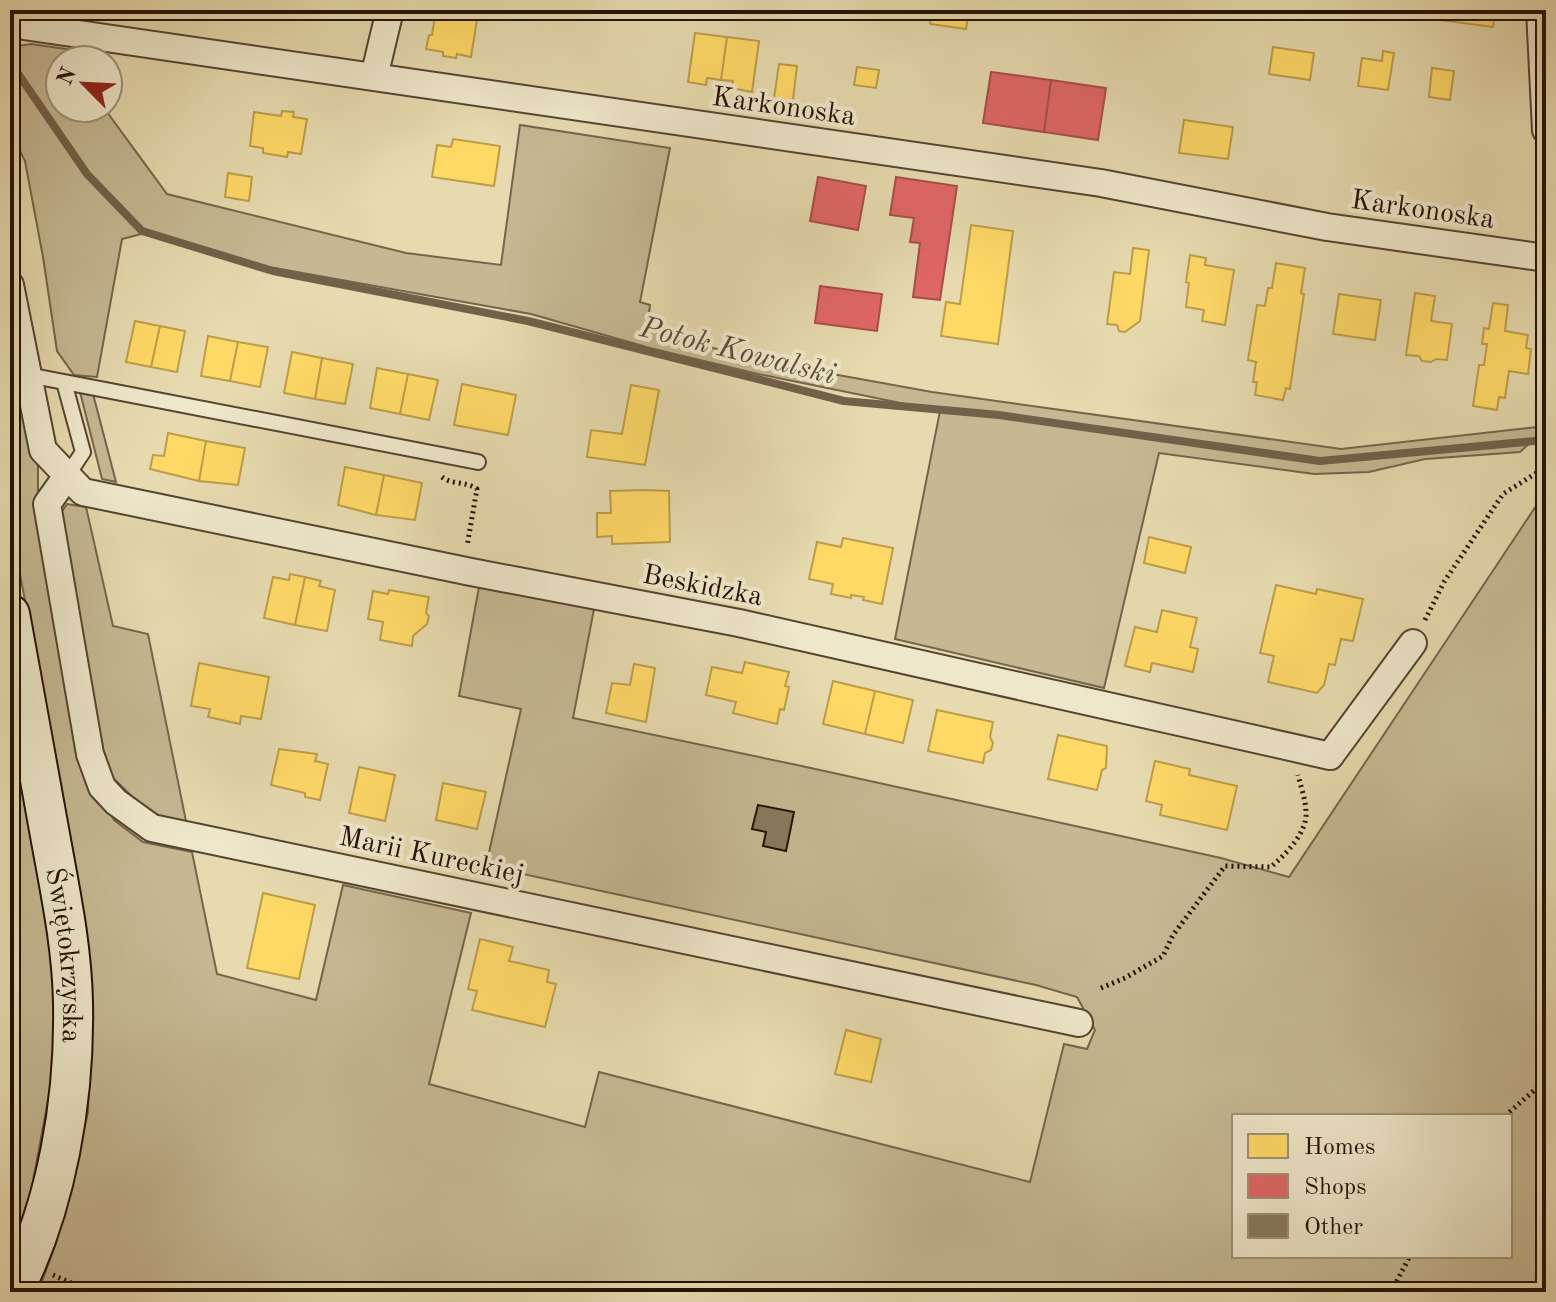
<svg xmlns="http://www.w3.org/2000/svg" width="1556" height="1302" font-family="'Old Standard TT',serif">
  <rect width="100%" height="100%" fill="#e6daae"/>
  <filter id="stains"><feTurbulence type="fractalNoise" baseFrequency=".0025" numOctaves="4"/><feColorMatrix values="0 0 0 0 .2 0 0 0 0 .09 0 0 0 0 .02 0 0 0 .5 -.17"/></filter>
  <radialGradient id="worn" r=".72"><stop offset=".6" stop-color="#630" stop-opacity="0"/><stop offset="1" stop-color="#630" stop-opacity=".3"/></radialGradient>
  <!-- green -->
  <path fill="#c5b892" stroke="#74654c" stroke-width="2" fill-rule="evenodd" d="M31 44 94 53 97 60H60V108H104L167 194 406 253 501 265 520 125 670 148 640 302 650 305 647 330 761 361 932 392 1341 449 1546 426V428L1520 452 1425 459 1369 472 1314 474 1159 453 1104 688 895 639 940 411 758 374 650 348 531 314 258 265 149 232 122 239 97 377 74 375 57 351 43 257 25 161 10 130V47Z
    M10 335 28 430 38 466V512L90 776 114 820 143 842 192 852 217 974 316 1000 343 885 471 913 429 1084 585 1127 599 1072 1030 1182 1064 1044 1087 1049 1095 1030 1077 997 1036 985 486 866 521 709 459 696 479 587 594 609 573 718 797 765 1221 858 1289 877 1546 491V1292H70L41 1284 55 1246 88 1112 92 1004 54 755 10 521ZM1234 1116H1510V1256H1234Z
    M80 392 93 394 116 482 102 479Z
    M67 504 86 507 113 626 148 634 187 826 153 817 108 773 97 742 55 521Z
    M10 707 55 957 53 1073 31 1192 10 1252Z"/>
  <!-- homes -->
  <path fill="#ffd966" stroke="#bd9d4a" stroke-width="2" d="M436 10H471L470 19 477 20 471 57 457 54 456 58 443 56V52L426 49 429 35H432Z
    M931 10H969L966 29 930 24Z
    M1345 10H1373L1372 18 1344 14Z
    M1440 10H1495L1493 27 1439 20Z
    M695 33 727 37 721 80 707 78 706 85 688 82Z
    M727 37 759 41 752 92 732 88 733 81 721 80Z
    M1273 47 1314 53 1310 80 1269 74Z
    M1383 51 1394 53 1388 90 1358 86 1362 58 1382 61Z
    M779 64 797 66 792 108 773 105Z
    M857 67 879 70 876 88 854 85Z
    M1432 68 1454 71 1450 100 1429 97Z
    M282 111 294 112 293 117 307 119 301 154 288 152 287 157 263 153V148L250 146 254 112 281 116Z
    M1184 120 1233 127 1228 159 1179 153Z
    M453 139 500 146 494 186 432 177 437 145 451 147Z
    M228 173 252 177 249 201 225 197Z
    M971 225 1013 231 998 344 941 336 946 302 960 304Z
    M1133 248 1149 250 1140 321 1125 332 1119 331 1117 325 1107 324 1114 272 1130 274Z
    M1190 255 1206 258 1205 265 1234 270 1225 325 1202 321 1204 310 1186 307 1189 283 1186 282Z
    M1276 263 1305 268 1301 293 1304 294 1290 389 1286 388 1283 400 1255 395 1257 382H1253L1256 362 1248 360 1257 305 1265 306 1268 288H1272Z
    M1415 293 1435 296 1431 321 1452 324 1447 360 1436 359 1431 362 1422 361 1419 356 1406 355Z
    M1339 294 1381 300 1375 340 1333 334Z
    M1493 303 1508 305 1505 331 1528 335 1526 348 1531 349 1528 374 1509 371 1505 398 1499 397 1497 410 1473 406 1479 365H1484L1487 344H1482L1484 328 1489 329Z
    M135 321 160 326 151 367 126 362Z
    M160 326 185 331 177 372 151 367Z
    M208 336 238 342 230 381 201 376Z
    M238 342 268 347 260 387 230 381Z
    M292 352 322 358 315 399 284 393Z
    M322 358 353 364 345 404 315 399Z
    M377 368 408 374 400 414 370 408Z
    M408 374 438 380 429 420 400 414Z
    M462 384 516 395 508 435 454 425Z
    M631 385 659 390 645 465 587 457 591 430 622 434Z
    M168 433 206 441 199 481 150 469 153 455 164 456Z
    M206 441 245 448 238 485 199 481Z
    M345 467 384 475 376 515 338 505Z
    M384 475 422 483 415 520 376 515Z
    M645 490 669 491 670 542 612 544V536L597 537V513H611L610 491Z
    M1149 537 1191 547 1185 573 1144 563Z
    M843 538 893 548 882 604 863 600 864 597 851 595V598L831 594 833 584 809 579 817 542 841 547Z
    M290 574 305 577 295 625 264 618 273 577 289 580Z
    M305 577 321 581 319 586 335 590 327 631 295 625Z
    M1276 585 1316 594 1317 589 1363 599 1353 641 1341 639 1335 665 1329 664 1324 685 1317 693 1268 682 1274 656 1260 653Z
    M389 590 429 597 426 613 429 616 427 624 413 636 412 646 380 640 383 622 368 619 373 591 388 594Z
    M1162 610 1197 618 1190 647 1198 649 1193 672 1152 663 1150 672 1125 666 1135 627 1157 632Z
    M745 662 789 672 785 686 789 687 784 710 780 709 777 724 733 713 736 702 706 695 712 667 742 673Z
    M199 663 269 677 261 719 241 716 240 724 208 717 210 709 191 706Z
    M634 664 655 668 646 722 606 713 612 683 630 685Z
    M833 681 875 691 865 734 823 724Z
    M875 691 913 700 903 743 865 734Z
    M937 710 993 722 990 737 993 743 991 750 985 753 983 763 928 751Z
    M1058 735 1107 746 1106 768 1102 770 1097 790 1048 779Z
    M279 749 317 754 315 761 328 764 320 800 305 797V793L271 785Z
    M1155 761 1190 769 1189 775 1237 786 1227 830 1160 815 1162 805 1146 801Z
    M359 767 395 775 385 821 349 813Z
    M443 783 486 792 477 829 436 820Z
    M263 893 315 905 299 979 247 968Z
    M480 939 513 947 509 961 549 970 547 982 556 984 545 1027 472 1010 477 991 468 989Z
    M846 1030 881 1039 871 1082 835 1074Z"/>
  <!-- shops -->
  <path fill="#e06666" stroke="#a74d4a" stroke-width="2" d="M991 72 1051 80 1044 132 983 123Z
    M1051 80 1106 88 1098 140 1044 132Z
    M818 177 866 186 858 230 810 221Z
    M896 177 957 186 940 300 913 297 920 243 910 242 914 218 890 215Z
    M820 286 882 294 877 331 815 323Z"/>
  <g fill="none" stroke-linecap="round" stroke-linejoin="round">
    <!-- stream -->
    <path stroke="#706149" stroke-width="8" d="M10 62 87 174 142 231 273 271 528 321 844 401 999 415 1320 461 1546 440"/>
  </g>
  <!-- building -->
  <path fill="#887a5e" stroke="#231207" stroke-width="2" d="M758 805 794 812 786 851 763 846 766 832 752 829Z"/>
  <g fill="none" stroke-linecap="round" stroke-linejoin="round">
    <defs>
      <path id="lane" d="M28 375 478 462
        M64 382 83 452 67 476"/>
      <path id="street" d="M1540 10 1546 130
        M10 24 1101 183 1327 227 1546 258
        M374 77 390 10
        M10 285 43 450 83 492 471 572 739 623 1330 756 1413 643
        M67 476 47 504 90 754 102 787 116 802 152 828 1079 1023"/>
      <g id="secondary">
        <path id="s1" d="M10 614C23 688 37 761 50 835 60 891 72 946 73 1003 75 1099 57 1206 13 1292"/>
      </g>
    </defs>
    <!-- lane casing -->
    <use href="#lane" stroke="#544431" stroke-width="18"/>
    <!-- street casing -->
    <use href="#street" stroke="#544431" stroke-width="30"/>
    <!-- secondary casing -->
    <use href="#secondary" stroke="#231207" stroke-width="42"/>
    <!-- path -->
    <path stroke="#231207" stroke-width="5" stroke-dasharray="2 4" stroke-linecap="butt" d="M442 477C452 485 466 481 477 489L467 546
      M1425 620 1444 582 1503 494 1546 467
      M1101 988 1125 978 1163 956 1173 935 1225 866 1271 867C1285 855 1307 833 1306 813 1306 801 1301 787 1298 775
      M1537 1088 1546 1093
      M1505 1116 1537 1088 1546 1055
      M53 1275 92 1292
      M1391 1292 1410 1256"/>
    <!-- lane -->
    <use href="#lane" stroke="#efe7ca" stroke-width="14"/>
    <!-- street -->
    <use href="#street" stroke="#efe7ca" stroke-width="26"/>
    <!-- secondary -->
    <use href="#secondary" stroke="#efe7ca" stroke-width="38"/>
  </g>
  <g text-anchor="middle" stroke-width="8" stroke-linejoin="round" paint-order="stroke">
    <!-- street labels -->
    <g font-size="28" fill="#231207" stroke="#efe7ca">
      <text transform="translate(784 105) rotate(8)" y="10">Karkonoska</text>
      <text transform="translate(1423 208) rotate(8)" y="10">Karkonoska</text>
      <text transform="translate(703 584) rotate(11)" y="10">Beskidzka</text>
      <text transform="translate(432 854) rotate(12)" y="10">Marii Kureckiej</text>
      <text dy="10" stroke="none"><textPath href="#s1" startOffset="346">Świętokrzyska</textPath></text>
    </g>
    <!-- water labels -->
    <g font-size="30" font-style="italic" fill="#5d4d38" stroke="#efe7ca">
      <text transform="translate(738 350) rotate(14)" y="10">Potok Kowalski</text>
    </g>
  </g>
  <!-- margin -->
  <rect width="1556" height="1302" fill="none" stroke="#e6daae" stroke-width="40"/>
  <rect x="12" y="12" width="1532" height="1278" fill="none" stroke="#231207" stroke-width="4"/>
  <rect x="20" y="20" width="1516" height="1262" fill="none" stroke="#231207" stroke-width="2"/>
  <!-- legend -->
  <rect x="1232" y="1114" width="280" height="144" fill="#efe7ca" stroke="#9d927c" stroke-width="2"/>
  <rect x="1248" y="1134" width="40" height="24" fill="#ffd966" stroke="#9d927c" stroke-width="2"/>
  <text x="1304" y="1154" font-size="24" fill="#231207">Homes</text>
  <rect x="1248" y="1174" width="40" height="24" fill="#e06666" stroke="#9d927c" stroke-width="2"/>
  <text x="1304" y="1194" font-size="24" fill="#231207">Shops</text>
  <rect x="1248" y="1214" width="40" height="24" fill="#887a5e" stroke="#9d927c" stroke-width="2"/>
  <text x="1304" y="1234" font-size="24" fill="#231207">Other</text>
  <!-- north arrow -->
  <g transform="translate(84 84) rotate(294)"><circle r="38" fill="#efe7ca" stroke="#9d927c" stroke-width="2"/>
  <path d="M0-6L14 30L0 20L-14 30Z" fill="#8f2418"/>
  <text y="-12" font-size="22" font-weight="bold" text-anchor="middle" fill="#231207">N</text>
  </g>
  <rect width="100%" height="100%" filter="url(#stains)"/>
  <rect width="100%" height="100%" fill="url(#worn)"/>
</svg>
